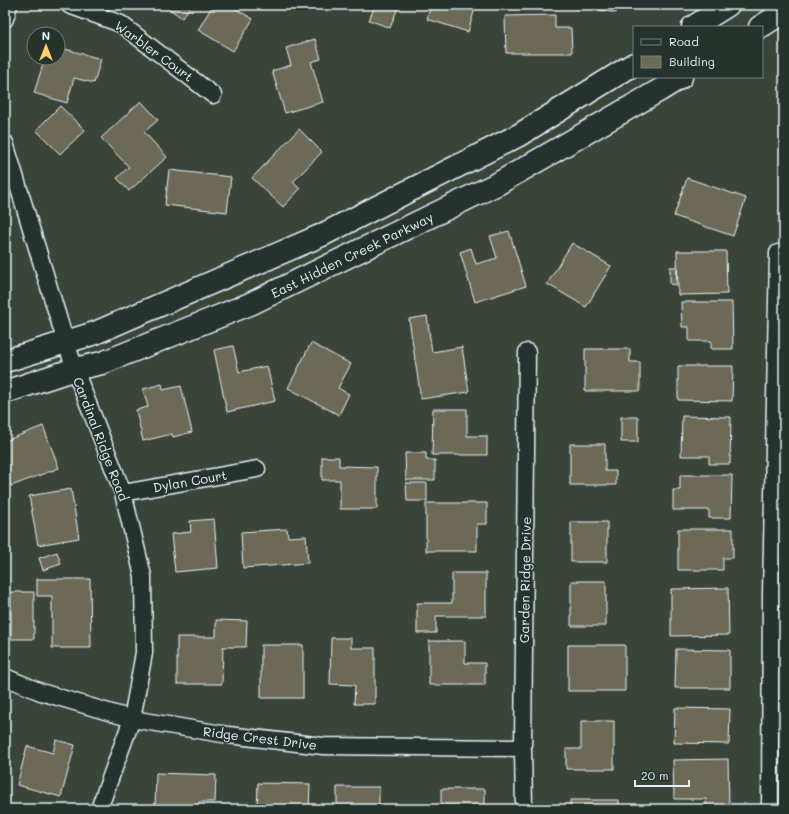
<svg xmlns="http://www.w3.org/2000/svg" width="789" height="814" font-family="Mali,sans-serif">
  <rect width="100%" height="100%" fill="#3b4439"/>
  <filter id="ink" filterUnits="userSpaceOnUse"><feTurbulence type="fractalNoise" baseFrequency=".025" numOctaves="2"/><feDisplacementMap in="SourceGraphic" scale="8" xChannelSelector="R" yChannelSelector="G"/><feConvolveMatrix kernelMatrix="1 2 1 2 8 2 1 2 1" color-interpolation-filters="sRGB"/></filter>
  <g filter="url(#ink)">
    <!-- building -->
    <path fill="#6c6b56" stroke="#e8f1f8" d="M164 5H192L182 18Z
      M213 5H229L253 19 233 51 198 30Z
      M372 5H399L390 28 369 20 375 6Z
      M431 5H476L468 32 427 19Z
      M596 5H618L616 13 595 9Z
      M555 15V28H571L572 53H506L505 16Z
      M315 39 321 59 311 62 323 102 285 113 272 71 291 65 286 48Z
      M58 47 101 59 94 83 74 78 67 103 34 93 45 58H58Z
      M141 101 158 120 144 132 167 157 129 191 117 178 129 167 101 138Z
      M60 106 85 130 60 154 36 130Z
      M299 129 322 152 293 182 300 189 283 207 252 178Z
      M169 170 231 177 227 212 165 205Z
      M687 178 746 198 733 236 674 216Z
      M509 231 526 286 475 302 460 252 471 248 476 264 497 258 490 236Z
      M572 243 611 266 586 307 547 284Z
      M677 251H726L727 294 678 295Z
      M670 267H677L676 285 670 284Z
      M681 302H732L733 349H711V341H689V327H682Z
      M427 316 432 352 462 347 469 392 421 399 409 319Z
      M311 343 351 364 338 388 349 394 339 415 288 388Z
      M233 346 239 372 267 366 275 401 227 412 214 350Z
      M585 349H630V362H640V391H585Z
      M678 366H733L732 401 678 400Z
      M162 384 163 390 181 386 192 432 173 437 172 434 143 441 136 410 148 407 143 389Z
      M433 409H467V436H487V455H432Z
      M682 416 731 417 730 464H709V456H681Z
      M621 417H638V442H621Z
      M43 426 59 468 11 486 5 470V441Z
      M570 444H605V471H616V485H570Z
      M405 453H426V460H435V480H406Z
      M322 457H339V466L377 467V509H340V480H322Z
      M680 475H732L731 518H709V510H673V490H680Z
      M406 483H427V501H407Z
      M71 489 79 538 38 545 29 496Z
      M426 503H487V524H477V551H426Z
      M214 519 218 568 175 572 171 534 191 532 190 521Z
      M571 522H607V562H571Z
      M287 529 288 537 306 536 308 563 243 568 241 532Z
      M678 529H733V558H723V570H678Z
      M57 552 61 564 43 570 39 558Z
      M452 573H486V616H436V633H417V603H452Z
      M37 579H90L91 648H52V596H37Z
      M571 581H606V626H571Z
      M728 588 729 635 671 636V589Z
      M11 592H34V639H11Z
      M216 620 247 621 246 647H223L222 684H177V637H216Z
      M331 638H351V648H375V704H354L355 685 330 684Z
      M429 641H465V663H485V685H429Z
      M261 645H303V698H261Z
      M568 645H625V691H568Z
      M676 649 730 650V688H675Z
      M675 708 730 709 729 744 674 743Z
      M581 721H614V769H566V749H581Z
      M56 740 75 745 61 797 17 785 27 746 53 753Z
      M728 759 729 807H706V799H674L673 760Z
      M156 773 216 775 215 802H199V809H155Z
      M258 783 310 784 309 809H257Z
      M337 787H379V809H337Z
      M441 789H485V809H441Z
      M570 800H619V809H570Z"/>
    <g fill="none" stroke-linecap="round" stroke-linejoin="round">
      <defs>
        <path id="street" d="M69 5 121 24 213 95
          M5 19 9 5
          M5 143 66 343 80 383 123 493 143 576 144 653 132 719 99 809
          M123 493 257 469
          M5 677 41 692 132 719 228 735 323 746 523 748
          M524 809 523 748 527 352
          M770 809 771 595 778 253 784 252"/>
        <path id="secondary" d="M693 27 728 5
          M760 27 784 12
          M5 361 95 333 322 235 519 135 634 64
          M5 392 75 369 102 363 250 304 499 183 660 90 681 77"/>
      </defs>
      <!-- street casing -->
      <use href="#street" stroke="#e8f1f8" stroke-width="19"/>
      <!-- secondary casing -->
      <use href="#secondary" stroke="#e8f1f8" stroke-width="25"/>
      <!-- street -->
      <use href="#street" stroke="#26332d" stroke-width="16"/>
      <!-- secondary -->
      <use href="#secondary" stroke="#26332d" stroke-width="22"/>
    </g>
  </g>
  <g text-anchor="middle" stroke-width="3" stroke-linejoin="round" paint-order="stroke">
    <!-- street labels -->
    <g font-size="13" fill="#e8f1f8" stroke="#26332d">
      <text transform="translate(154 51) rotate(36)" y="5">Warbler Court</text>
      <text transform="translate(352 255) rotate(-26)" y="5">East Hidden Creek Parkway</text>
      <text transform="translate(101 439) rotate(69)" y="5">Cardinal Ridge Road</text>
      <text transform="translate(190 481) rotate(-10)" y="5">Dylan Court</text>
      <text transform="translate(525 580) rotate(-89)" y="5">Garden Ridge Drive</text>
      <text transform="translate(260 738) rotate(7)" y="5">Ridge Crest Drive</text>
    </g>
  </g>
  <!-- margin -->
  <rect width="789" height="814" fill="none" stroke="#26332d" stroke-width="20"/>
  <rect x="10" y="10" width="769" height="794" fill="none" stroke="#e8f1f8" stroke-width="1.5" filter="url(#ink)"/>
  <!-- legend -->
  <rect x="633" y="26" width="130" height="52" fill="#26332d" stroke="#747f7e"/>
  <rect x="641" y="39" width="20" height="6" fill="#26332d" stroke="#747f7e"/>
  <text x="669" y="46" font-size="12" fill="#e8f1f8">Road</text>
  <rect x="641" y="56" width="20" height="12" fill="#6c6b56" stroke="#747f7e"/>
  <text x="669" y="66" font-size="12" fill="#e8f1f8">Building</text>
  <!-- north arrow -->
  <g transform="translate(46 46)"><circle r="19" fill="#26332d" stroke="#747f7e"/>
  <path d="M0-3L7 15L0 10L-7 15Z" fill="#ffd166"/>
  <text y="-6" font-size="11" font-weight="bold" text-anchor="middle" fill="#e8f1f8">N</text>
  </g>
  <!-- scale -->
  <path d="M635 780v6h54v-6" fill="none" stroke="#e8f1f8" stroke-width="2"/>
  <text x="641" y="780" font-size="12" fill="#e8f1f8" stroke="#26332d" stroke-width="3" paint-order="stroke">20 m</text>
</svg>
